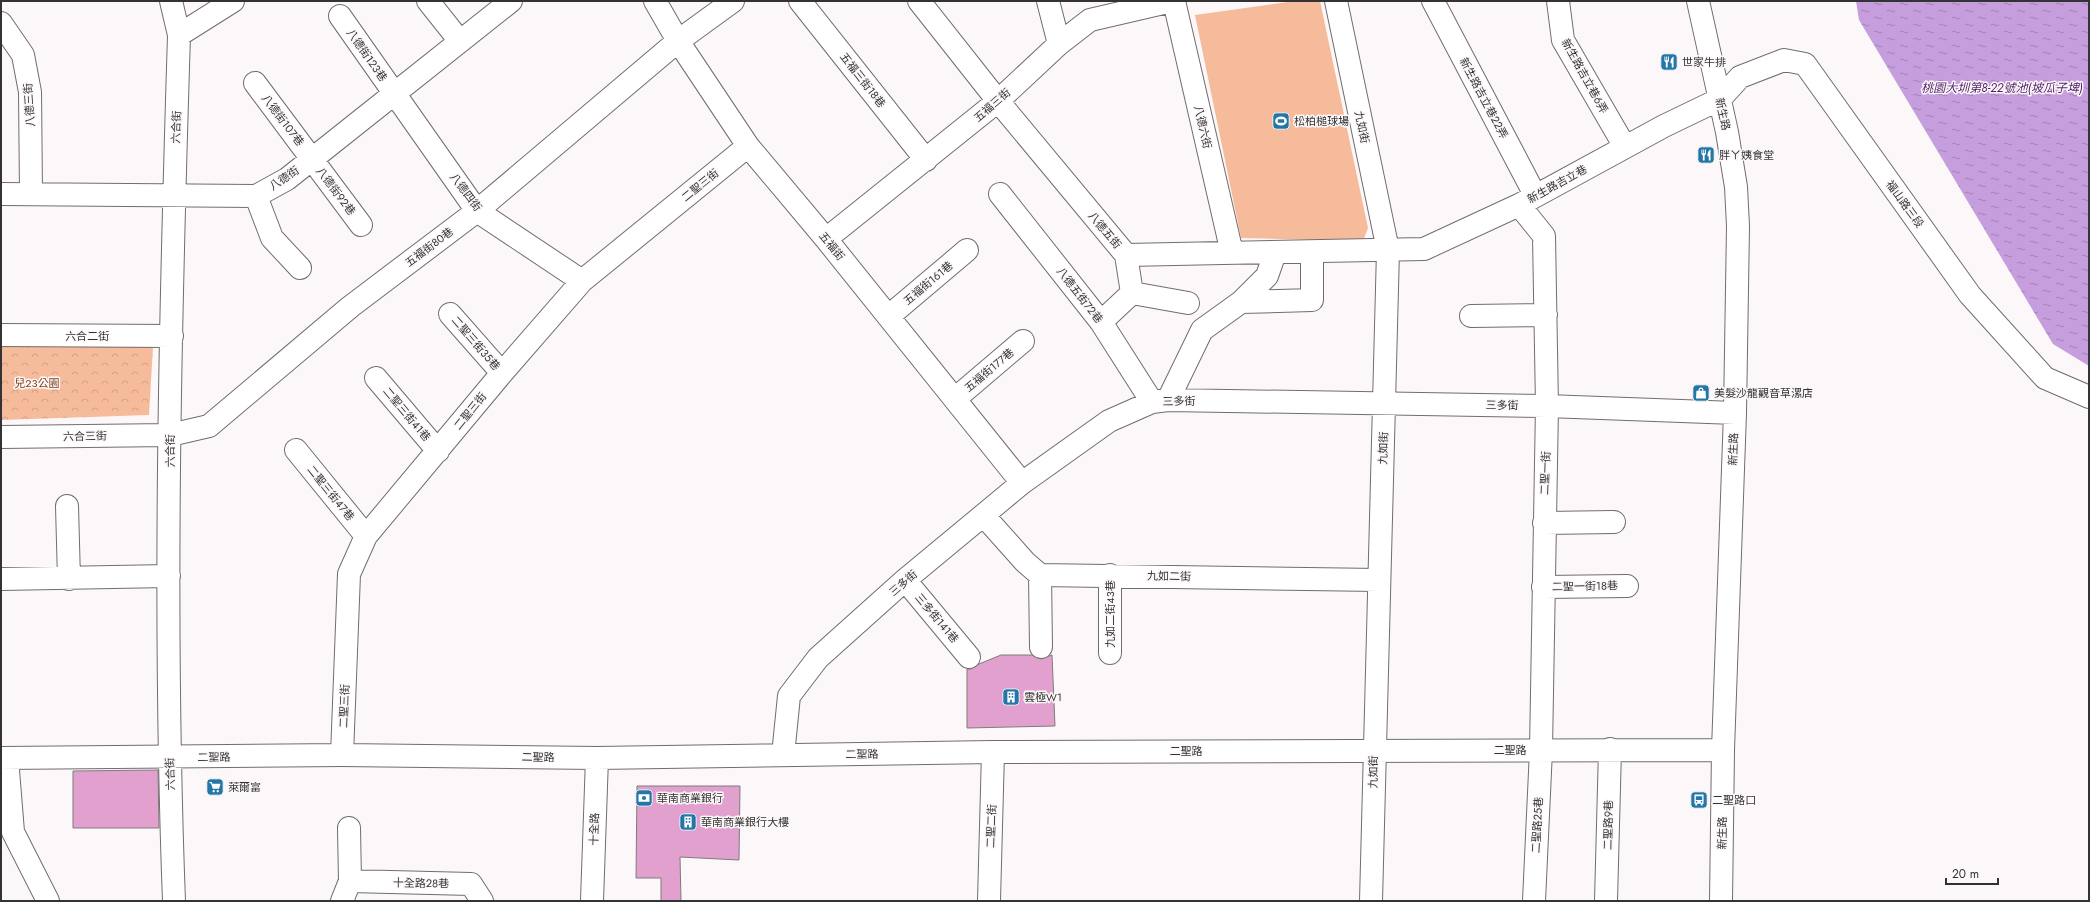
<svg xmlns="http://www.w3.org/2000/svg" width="2090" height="902" font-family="Jost,'Noto Sans TC',sans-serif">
  <defs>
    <pattern id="park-crowns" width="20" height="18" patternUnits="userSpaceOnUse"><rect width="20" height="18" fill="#f6bb9b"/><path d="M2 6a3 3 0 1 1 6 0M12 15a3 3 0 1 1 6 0" fill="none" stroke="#d4a186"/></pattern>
    <pattern id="water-ripples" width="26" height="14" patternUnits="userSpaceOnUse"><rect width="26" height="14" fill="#c69ddd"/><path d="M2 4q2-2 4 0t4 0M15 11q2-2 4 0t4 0" fill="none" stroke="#a281b4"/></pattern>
  </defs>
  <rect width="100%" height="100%" fill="#fcf8f9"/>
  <!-- park -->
  <path fill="url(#park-crowns)" d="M1 347H153L149 415 1 420Z"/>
  <!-- pitch -->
  <path fill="#f6bb9b" d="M1295 1H1320L1368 228 1363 241 1241 238 1195 15Z"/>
  <!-- water -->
  <path fill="url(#water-ripples)" d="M1856 1H2089V366L2053 344 1859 20Z"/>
  <!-- building -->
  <path fill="#e2a0cf" stroke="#7e7b7d" d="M1001 655H1032L1041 659 1052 655 1055 726 967 728V669H971L979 664Z
    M158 770 159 828H73V771Z
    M637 786H740L739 860 680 857 681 901H661V878H636Z"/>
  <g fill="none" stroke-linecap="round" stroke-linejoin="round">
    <defs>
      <path id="minor" d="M171 1 179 35C170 323 163 613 174 901
        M428 1 459 40
        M655 1 678 41 748 146 826 239 1022 483
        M800 1 926 160
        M919 1 998 101 1126 255 1424 249 1519 205 1664 126 1720 99 1740 77 1784 60 1805 64 1970 295 2045 378 2089 397
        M1048 1 1059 44
        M1174 1 1232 253
        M1336 1 1388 250 1371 901
        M1433 1 1535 195
        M1558 1 1563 40 1625 147
        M1698 1 1727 132 1736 187 1738 226 1735 413 1723 750 1721 901
        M340 16 477 211 582 281
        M1 23 23 55 30 92 31 194
        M179 35 233 1
        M255 83 361 225
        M1 194 256 196 287 179 511 1
        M1000 194 1101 322 1152 402
        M256 196 272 238 300 268
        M1519 205 1544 236 1547 406 1541 750 1534 901
        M826 239 998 101 1059 44 1090 20 1172 1
        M1132 293 1188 303
        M1241 302 1312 300V252
        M450 314 502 373
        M889 316 967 250
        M1471 316 1546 315
        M1101 322 1132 293 1126 255
        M1 335 172 336
        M376 378 438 451
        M956 398 1023 341
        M1168 400 1202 330 1241 302 1267 276 1275 253
        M1 437 170 435 209 426 350 307 477 211 678 41 733 1
        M296 450 366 536
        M67 506 69 579
        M984 516 1025 562 1040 575 1379 580
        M1544 523 1614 522
        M1040 575 1041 647
        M1110 575V653
        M1 579 169 576
        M905 580 969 657
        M1543 587 1627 586
        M342 755 349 574 366 536 502 373 582 281 748 146
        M783 755 789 696 818 658 905 580 1022 483 1109 421 1152 402 1168 400 1547 406 1735 413
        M1 758 342 755 597 758 993 752 1723 750
        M7 758 13 832 48 901
        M350 881 471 884 482 901
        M342 901 350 881 349 828
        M592 901 597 758
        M989 901 993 752
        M1606 901 1610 749"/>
    </defs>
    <!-- minor casing -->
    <use href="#minor" stroke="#716d6e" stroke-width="24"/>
    <!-- minor -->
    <use href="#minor" stroke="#fff" stroke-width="22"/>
  </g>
  <!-- icons -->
  <defs>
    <symbol id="restaurant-square" viewBox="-11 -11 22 22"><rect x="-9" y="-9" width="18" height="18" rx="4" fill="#2476a7" stroke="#fcf8f9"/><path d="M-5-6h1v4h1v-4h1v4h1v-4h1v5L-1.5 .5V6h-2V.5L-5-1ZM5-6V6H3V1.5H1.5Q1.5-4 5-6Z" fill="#fff"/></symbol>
    <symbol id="stadium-square" viewBox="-11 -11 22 22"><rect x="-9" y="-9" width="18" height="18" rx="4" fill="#2476a7" stroke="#fcf8f9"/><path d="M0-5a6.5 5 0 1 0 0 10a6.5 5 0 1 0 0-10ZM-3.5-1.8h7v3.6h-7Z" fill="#fff"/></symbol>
    <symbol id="shop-square" viewBox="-11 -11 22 22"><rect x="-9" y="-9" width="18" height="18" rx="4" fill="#2476a7" stroke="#fcf8f9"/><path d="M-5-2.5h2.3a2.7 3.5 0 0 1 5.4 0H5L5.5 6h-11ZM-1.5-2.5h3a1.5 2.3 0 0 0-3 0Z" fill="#fff"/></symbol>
    <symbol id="building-square" viewBox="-11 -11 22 22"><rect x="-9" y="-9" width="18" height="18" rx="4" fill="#2476a7" stroke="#fcf8f9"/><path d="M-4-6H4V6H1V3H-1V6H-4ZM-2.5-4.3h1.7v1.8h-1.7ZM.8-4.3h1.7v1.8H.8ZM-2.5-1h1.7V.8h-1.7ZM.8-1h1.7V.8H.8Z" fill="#fff"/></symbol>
    <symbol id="supermarket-square" viewBox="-11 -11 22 22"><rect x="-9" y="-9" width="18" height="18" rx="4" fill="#2476a7" stroke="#fcf8f9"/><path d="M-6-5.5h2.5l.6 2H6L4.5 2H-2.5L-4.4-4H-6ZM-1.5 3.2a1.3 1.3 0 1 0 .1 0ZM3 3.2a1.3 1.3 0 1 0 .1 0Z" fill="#fff"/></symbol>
    <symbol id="bank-square" viewBox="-11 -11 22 22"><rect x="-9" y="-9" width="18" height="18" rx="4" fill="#2476a7" stroke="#fcf8f9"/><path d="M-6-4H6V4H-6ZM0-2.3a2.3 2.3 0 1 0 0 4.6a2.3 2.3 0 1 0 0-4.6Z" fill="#fff"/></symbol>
    <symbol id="bus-square" viewBox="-11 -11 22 22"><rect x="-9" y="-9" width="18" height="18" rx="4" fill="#2476a7" stroke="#fcf8f9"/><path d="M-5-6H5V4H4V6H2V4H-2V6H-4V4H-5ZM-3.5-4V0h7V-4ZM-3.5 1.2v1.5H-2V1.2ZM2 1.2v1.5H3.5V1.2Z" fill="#fff"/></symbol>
  </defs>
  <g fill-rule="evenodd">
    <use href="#restaurant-square" x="1659" y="52" width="20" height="20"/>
    <use href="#stadium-square" x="1271" y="111" width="20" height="20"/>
    <use href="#restaurant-square" x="1696" y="145" width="20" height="20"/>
    <use href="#shop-square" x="1691" y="383" width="20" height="20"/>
    <use href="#building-square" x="1001" y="687" width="20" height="20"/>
    <use href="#supermarket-square" x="205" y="777" width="20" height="20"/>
    <use href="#bank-square" x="634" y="788" width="20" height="20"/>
    <use href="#bus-square" x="1689" y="790" width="20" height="20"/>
    <use href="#building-square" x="678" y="812" width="20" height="20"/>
  </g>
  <g text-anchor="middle" stroke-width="3" stroke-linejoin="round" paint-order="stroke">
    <!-- street labels -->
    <g font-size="11" fill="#343333" stroke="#fcf8f9">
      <text transform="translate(367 55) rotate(55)" y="4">八德街123巷</text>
      <text transform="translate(1585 76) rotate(61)" y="4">新生路吉立巷6弄</text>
      <text transform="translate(863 80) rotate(52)" y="4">五福三街18巷</text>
      <text transform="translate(1484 98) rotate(62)" y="4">新生路吉立巷22弄</text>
      <text transform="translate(29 105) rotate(-94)" y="4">八德三街</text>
      <text transform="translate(992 105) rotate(-41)" y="4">五福三街</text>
      <text transform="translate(1723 114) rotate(77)" y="4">新生路</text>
      <text transform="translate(283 120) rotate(53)" y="4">八德街107巷</text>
      <text transform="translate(176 127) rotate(-88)" y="4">六合街</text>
      <text transform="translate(1203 127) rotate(77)" y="4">八德六街</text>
      <text transform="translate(1362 127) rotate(78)" y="4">九如街</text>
      <text transform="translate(284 178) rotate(-34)" y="4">八德街</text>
      <text transform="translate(1557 184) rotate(-29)" y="4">新生路吉立巷</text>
      <text transform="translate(700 185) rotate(-39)" y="4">二聖三街</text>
      <text transform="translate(336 191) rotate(53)" y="4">八德街92巷</text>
      <text transform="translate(466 192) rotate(53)" y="4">八德四街</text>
      <text transform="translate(1905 204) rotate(54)" y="4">福山路三段</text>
      <text transform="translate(1105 230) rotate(50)" y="4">八德五街</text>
      <text transform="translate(832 246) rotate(51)" y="4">五福街</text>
      <text transform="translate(429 247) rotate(-37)" y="4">五福街80巷</text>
      <text transform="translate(928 283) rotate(-40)" y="4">五福街161巷</text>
      <text transform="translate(1080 295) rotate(52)" y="4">八德五街72巷</text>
      <text x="87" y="340">六合二街</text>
      <text transform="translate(476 343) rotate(49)" y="4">二聖三街35巷</text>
      <text transform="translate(989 370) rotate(-40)" y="4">五福街177巷</text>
      <text transform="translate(1179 401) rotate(-1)" y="4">三多街</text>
      <text transform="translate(1502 405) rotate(1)" y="4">三多街</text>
      <text transform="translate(470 411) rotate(-51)" y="4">二聖三街</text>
      <text transform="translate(407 414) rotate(50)" y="4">二聖三街41巷</text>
      <text transform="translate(85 436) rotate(-1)" y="4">六合三街</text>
      <text transform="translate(1383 448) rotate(-88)" y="4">九如街</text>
      <text transform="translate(1733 449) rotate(-88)" y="4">新生路</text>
      <text transform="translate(170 451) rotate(-90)" y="4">六合街</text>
      <text transform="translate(1545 473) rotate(-88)" y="4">二聖一街</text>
      <text transform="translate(331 493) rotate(51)" y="4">二聖三街47巷</text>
      <text transform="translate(1169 576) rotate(1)" y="4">九如二街</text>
      <text transform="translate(903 583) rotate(-41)" y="4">三多街</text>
      <text transform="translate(1585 586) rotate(-1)" y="4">二聖一街18巷</text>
      <text transform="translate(1110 614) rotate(-90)" y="4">九如二街43巷</text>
      <text transform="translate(937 618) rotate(50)" y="4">三多街141巷</text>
      <text transform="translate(344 706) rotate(-88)" y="4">二聖三街</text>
      <text x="1510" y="754">二聖路</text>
      <text x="1186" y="755">二聖路</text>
      <text transform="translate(862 754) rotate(-1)" y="4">二聖路</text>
      <text transform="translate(214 757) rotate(-1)" y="4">二聖路</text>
      <text transform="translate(538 757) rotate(1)" y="4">二聖路</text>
      <text transform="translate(1373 772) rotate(-89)" y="4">九如街</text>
      <text transform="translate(170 774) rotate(-92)" y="4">六合街</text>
      <text transform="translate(1537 825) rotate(-87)" y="4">二聖路25巷</text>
      <text transform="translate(1608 825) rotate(-89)" y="4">二聖路9巷</text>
      <text transform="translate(991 826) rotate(-88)" y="4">二聖二街</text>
      <text transform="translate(594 829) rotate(-88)" y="4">十全路</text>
      <text transform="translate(1722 833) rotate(-89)" y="4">新生路</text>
      <text transform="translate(421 883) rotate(1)" y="4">十全路28巷</text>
    </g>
    <!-- poi labels -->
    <g font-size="11" fill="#343333" stroke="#fcf8f9" text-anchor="start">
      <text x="1682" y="66">世家牛排</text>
      <text x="1294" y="125">松柏槌球場</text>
      <text x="1719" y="159">胖ㄚ姨食堂</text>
      <text x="1714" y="397">美髮沙龍觀音草漯店</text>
      <text x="1024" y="701">雲極W1</text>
      <text x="228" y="791">萊爾富</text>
      <text x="657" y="802">華南商業銀行</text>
      <text x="1712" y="804">二聖路口</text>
      <text x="701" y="826">華南商業銀行大樓</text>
    </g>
    <!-- park labels -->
    <g font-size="11" fill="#834218" stroke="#fcf8f9">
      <text x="37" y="387">兒23公園</text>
    </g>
    <!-- water labels -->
    <g font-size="12" font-style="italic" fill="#501e69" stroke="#fcf8f9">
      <text x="2002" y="92">桃園大圳第8-22號池(坡瓜子埤)</text>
    </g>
  </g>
  <!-- border -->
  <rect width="2090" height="902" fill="none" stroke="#343333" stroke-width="4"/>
  <!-- scale -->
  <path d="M1946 878v6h52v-6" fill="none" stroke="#343333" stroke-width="2"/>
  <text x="1952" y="878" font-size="12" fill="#343333" stroke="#fcf8f9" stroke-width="3" paint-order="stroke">20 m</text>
</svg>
